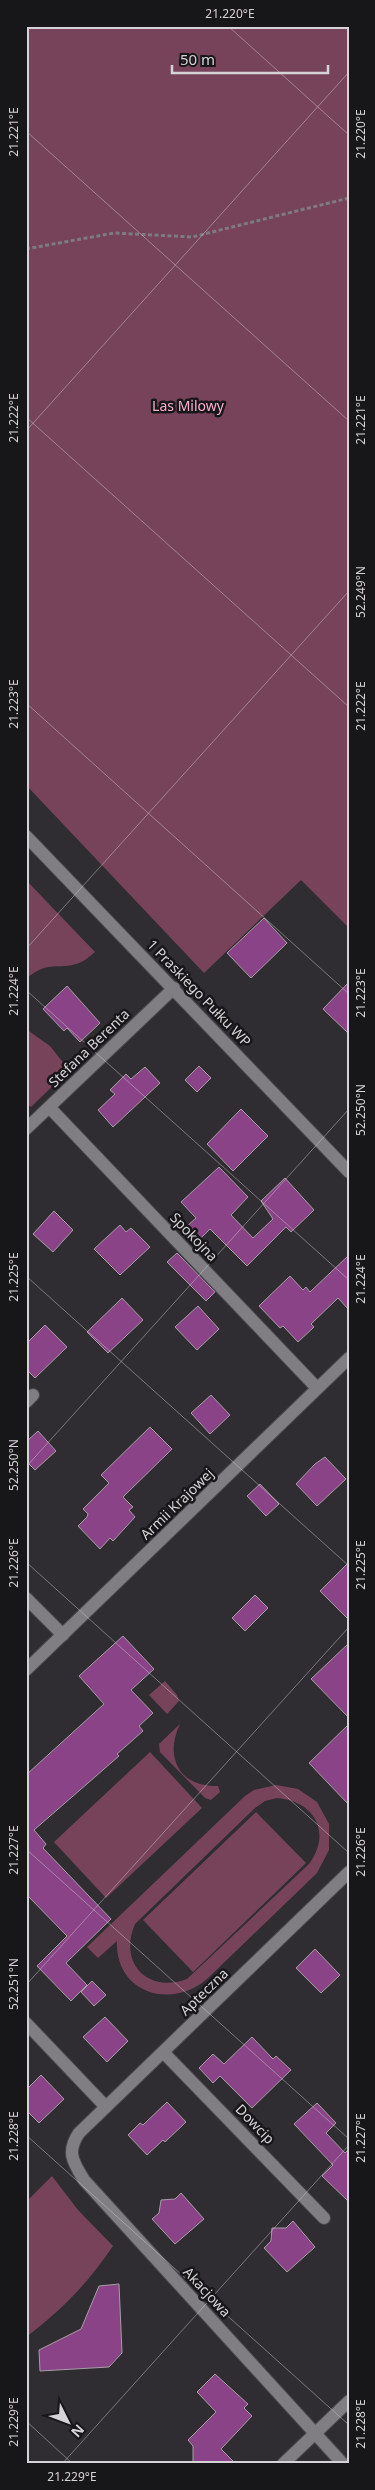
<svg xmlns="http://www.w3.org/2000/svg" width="375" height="2490" font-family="'Noto Sans',sans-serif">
  <rect width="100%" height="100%" fill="#2f2d32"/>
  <!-- green -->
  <path fill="#77435b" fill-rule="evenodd" d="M26 26H349V928L301 880 204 973 26 785Z
    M26 880 95 952C90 956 85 961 79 963 57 971 49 959 26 979Z
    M26 1029 50 1046 69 1070 31 1107 26 1103Z
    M165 1681 177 1695 179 1701 167 1714 149 1695Z
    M180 1724C164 1757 179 1787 218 1786L220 1792 211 1800 205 1798 160 1752 159 1744Z
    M150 1752 202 1808 106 1898 54 1842Z
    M276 1785 298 1789 317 1802 329 1824V1850L317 1873 207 1979C171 2010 115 1993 117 1941L98 1958 87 1947 245 1796 254 1790ZM277 1798C315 1801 332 1833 309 1864L187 1979C148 1994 118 1963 135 1924L255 1808 265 1801Z
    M256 1812 306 1863 193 1972 143 1920Z
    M52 2176 78 2210 113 2246C88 2283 62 2310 26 2337V2202Z"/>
  <!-- building -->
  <path fill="#894386" stroke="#a59fa4" d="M264 918 287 943 251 978 227 953Z
    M349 982V1034L323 1009Z
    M67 986 100 1023 80 1042 67 1028 64 1031 43 1009Z
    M199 1066 211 1078 197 1092 185 1080Z
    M145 1067 160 1083 113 1127 98 1110 115 1094 110 1090 126 1074 131 1079Z
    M241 1109 268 1136 233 1171 207 1144Z
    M219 1167 248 1197 231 1215 253 1238 273 1219 261 1201 285 1178 314 1210 291 1232 286 1227 247 1266 210 1229 198 1241 186 1227 196 1218 181 1202Z
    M54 1211 73 1230 53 1252 33 1234Z
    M120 1225 126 1232 131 1228 150 1247 120 1275 94 1249Z
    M177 1253 215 1292 206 1301 167 1262Z
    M349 1255V1310L338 1298 311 1324 314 1327 298 1342 283 1326 280 1328 259 1306 290 1276 303 1290 306 1287 310 1292Z
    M122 1298 143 1320 108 1353 87 1332Z
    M198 1306 219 1329 197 1350 175 1327Z
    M45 1325 67 1347 35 1378 26 1369V1344Z
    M211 1395 230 1415 210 1434 191 1413Z
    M150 1427 172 1449 123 1497 133 1507 129 1510 135 1517 113 1541 110 1538 100 1549 78 1526 87 1517 88 1514 83 1509 109 1483 101 1475Z
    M38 1431 56 1451 35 1470 26 1461V1442Z
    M325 1457 346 1479 317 1506 296 1484 315 1464Z
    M260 1484 279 1504 266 1516 247 1496Z
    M349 1562V1620L320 1591Z
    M255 1595 268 1608 245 1631 232 1618Z
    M123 1636 154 1669 131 1690 153 1713 139 1726 143 1731 117 1754 119 1756 34 1830 46 1844 43 1848 111 1919 66 1963 87 1985 71 2001 37 1966 67 1936 26 1894V1775L104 1704 79 1676Z
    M349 1643V1718L311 1679Z
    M349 1724V1805L309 1763Z
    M315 1949 340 1975 321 1993 296 1968Z
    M92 1981 106 1995 94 2006 81 1992Z
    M105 2017 128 2041 107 2062 83 2037Z
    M252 2037 273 2059 276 2056 291 2070 252 2108 220 2076 213 2083 199 2068 213 2054 224 2064Z
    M41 2075 64 2099 39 2123 26 2110V2090Z
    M167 2102 186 2122 165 2142 163 2140 147 2155 128 2135 140 2123 143 2125Z
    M317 2103 336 2123 326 2133 345 2153 349 2149V2202L322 2176 333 2165 294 2124Z
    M181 2193 204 2219 175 2244 152 2219 159 2213 161 2200 175 2199Z
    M293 2221 315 2247 287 2272 264 2248 271 2241 272 2228H286Z
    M119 2284 122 2353 109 2367 40 2371 39 2350 81 2329 99 2286Z
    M215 2374 248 2404 244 2408 252 2416 221 2449 236 2464H193V2446L188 2440 216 2412 197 2392Z"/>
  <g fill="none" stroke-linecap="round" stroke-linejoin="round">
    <defs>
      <path id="street" d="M49 1107 317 1388
        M26 1129 174 988
        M26 1402 33 1395
        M26 1598 63 1635
        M26 2023 106 2107
        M163 2052 324 2218
        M283 2464 349 2401
        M343 2464 84 2180C73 2162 66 2152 79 2133L349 1872"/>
      <path id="secondary" d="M26 836 349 1172
        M26 1670 349 1358"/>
    </defs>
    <!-- street casing -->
    <use href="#street" stroke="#4c4a4f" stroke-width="14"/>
    <!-- secondary casing -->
    <use href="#secondary" stroke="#4c4a4f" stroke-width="14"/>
    <!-- path -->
    <path stroke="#7d7b7f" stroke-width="3" stroke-dasharray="4 2.5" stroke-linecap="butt" d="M26 249 114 233 192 237 349 198"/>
    <!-- street -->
    <use href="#street" stroke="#807d83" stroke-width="12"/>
    <!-- secondary -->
    <use href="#secondary" stroke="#807d83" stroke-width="12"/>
  </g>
  <!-- ticks -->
  <path fill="none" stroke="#d5d3d7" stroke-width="1" stroke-opacity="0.45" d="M228 26 349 135M26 131 349 421M26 417 349 707M26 431 349 72M26 703 349 994M26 949 349 591M26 990 349 1280M26 1276 349 1566M26 1467 349 1109M26 1562 349 1853M26 1849 349 2139M26 1985 349 1627M26 2135 349 2425M26 2421 73 2464M62 2464 349 2145"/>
  <g text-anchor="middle" stroke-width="5" stroke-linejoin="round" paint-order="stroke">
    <!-- park labels -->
    <g font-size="14" fill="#faafcf" stroke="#171618">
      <text x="188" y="411">Las Milowy</text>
    </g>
    <!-- street labels -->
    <g font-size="14" fill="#d5d3d7" stroke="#171618">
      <text transform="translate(199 993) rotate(46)" y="5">1 Praskiego Pułku WP</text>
      <text transform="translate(89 1048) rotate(-44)" y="5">Stefana Berenta</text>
      <text transform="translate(194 1237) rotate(46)" y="5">Spokojna</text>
      <text transform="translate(177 1504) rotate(-44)" y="5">Armii Krajowej</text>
      <text transform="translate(204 1992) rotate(-44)" y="5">Apteczna</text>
      <text transform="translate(255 2124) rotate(46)" y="5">Dowcip</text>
      <text transform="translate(207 2292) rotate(47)" y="5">Akacjowa</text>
    </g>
  </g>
  <!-- border -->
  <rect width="375" height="2490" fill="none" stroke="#171618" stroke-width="55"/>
  <!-- north arrow -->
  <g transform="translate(68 2422) rotate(132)" stroke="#171618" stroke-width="4" paint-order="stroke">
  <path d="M0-4L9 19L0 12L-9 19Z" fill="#d5d3d7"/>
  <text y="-8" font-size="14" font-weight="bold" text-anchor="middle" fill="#d5d3d7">N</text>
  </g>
  <!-- scale -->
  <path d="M172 65v8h156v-8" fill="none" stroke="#d5d3d7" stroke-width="2.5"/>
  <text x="180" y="65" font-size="15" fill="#d5d3d7" stroke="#171618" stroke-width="4" paint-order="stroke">50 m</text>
  <rect x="28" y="28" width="320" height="2434" fill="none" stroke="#d5d3d7" stroke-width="2"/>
  <g font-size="12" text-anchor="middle" fill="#d5d3d7">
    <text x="230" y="18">21.220°E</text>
    <text transform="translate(14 132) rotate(-90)" y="4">21.221°E</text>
    <text transform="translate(361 134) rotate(-90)" y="4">21.220°E</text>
    <text transform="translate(14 418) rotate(-90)" y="4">21.222°E</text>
    <text transform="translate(361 420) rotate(-90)" y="4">21.221°E</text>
    <text transform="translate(361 592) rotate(-90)" y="4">52.249°N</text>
    <text transform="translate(14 704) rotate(-90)" y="4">21.223°E</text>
    <text transform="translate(361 706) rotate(-90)" y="4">21.222°E</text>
    <text transform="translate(14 991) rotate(-90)" y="4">21.224°E</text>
    <text transform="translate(361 993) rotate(-90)" y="4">21.223°E</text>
    <text transform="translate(361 1110) rotate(-90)" y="4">52.250°N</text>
    <text transform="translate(14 1277) rotate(-90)" y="4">21.225°E</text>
    <text transform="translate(361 1279) rotate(-90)" y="4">21.224°E</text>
    <text transform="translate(14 1465) rotate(-90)" y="4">52.250°N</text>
    <text transform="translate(14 1563) rotate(-90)" y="4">21.226°E</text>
    <text transform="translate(361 1565) rotate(-90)" y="4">21.225°E</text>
    <text transform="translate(14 1850) rotate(-90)" y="4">21.227°E</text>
    <text transform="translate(361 1852) rotate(-90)" y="4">21.226°E</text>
    <text transform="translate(14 1984) rotate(-90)" y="4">52.251°N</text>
    <text transform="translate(14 2136) rotate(-90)" y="4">21.228°E</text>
    <text transform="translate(361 2138) rotate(-90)" y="4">21.227°E</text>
    <text transform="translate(14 2422) rotate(-90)" y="4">21.229°E</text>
    <text transform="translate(361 2424) rotate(-90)" y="4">21.228°E</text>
    <text x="72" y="2481">21.229°E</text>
  </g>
</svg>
